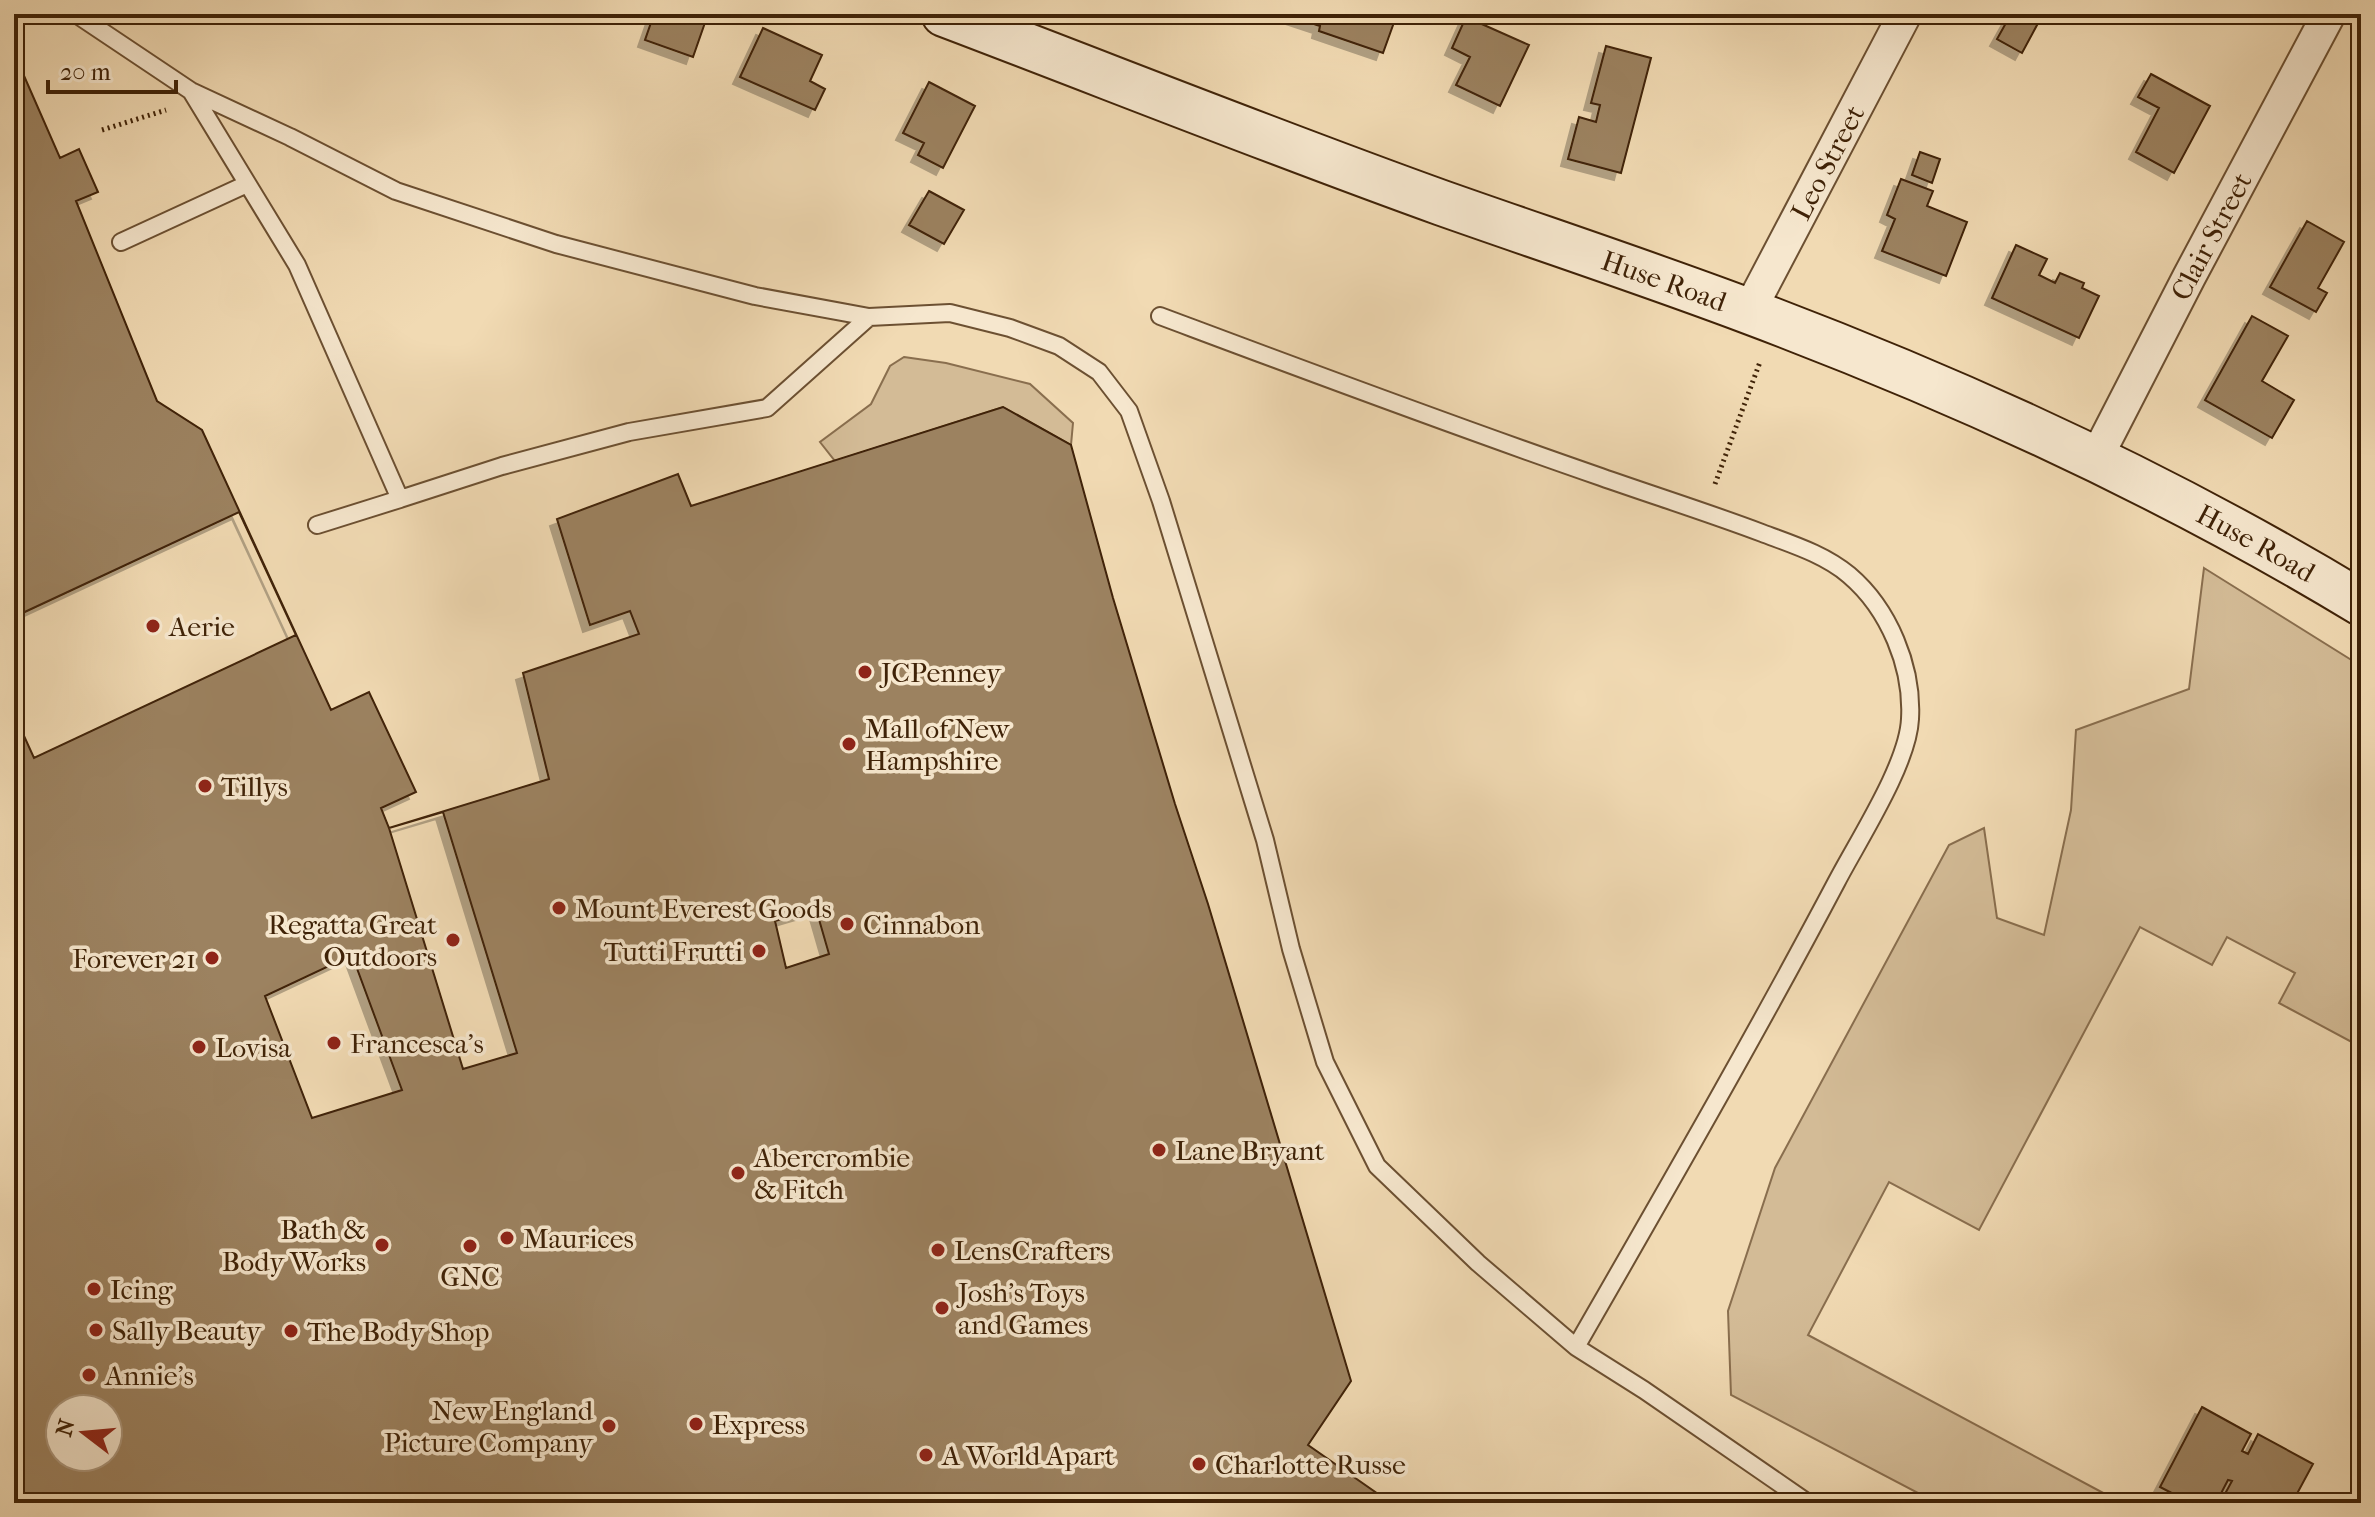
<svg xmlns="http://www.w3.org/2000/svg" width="2375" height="1517" font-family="'IM FELL French Canon',serif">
  <defs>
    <filter id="shadow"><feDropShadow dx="-7" dy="7" stdDeviation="0" flood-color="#0004"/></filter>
  </defs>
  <rect width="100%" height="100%" fill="#f1dab3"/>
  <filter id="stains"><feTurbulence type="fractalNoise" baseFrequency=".0025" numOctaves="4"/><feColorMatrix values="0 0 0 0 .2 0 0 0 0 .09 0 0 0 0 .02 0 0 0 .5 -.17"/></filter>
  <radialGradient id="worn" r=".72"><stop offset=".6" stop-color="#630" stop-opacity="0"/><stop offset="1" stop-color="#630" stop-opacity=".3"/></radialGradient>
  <!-- green -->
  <path fill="#d3bb96" stroke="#896e4e" stroke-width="2" d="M904 357 946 363 1030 384 1073 423 1071 445 1003 407 835 461 820 442 871 404 890 366Z
    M2204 568 2361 666V1047L2279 1003 2295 973 2227 937 2212 965 2140 927 1979 1230 1889 1182 1808 1335 2122 1503H1937L1731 1395 1728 1311 1775 1168 1949 845 1984 828 1997 918 2044 935 2071 810 2076 730 2189 689Z"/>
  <!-- building -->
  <path fill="#9c8260" stroke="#3f2207" stroke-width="2" fill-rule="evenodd" filter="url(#shadow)" d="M654 14H708L693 57 645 40Z
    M1294 14H1397L1383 53 1319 31 1320 26 1293 17Z
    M2011 14H2043L2022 53 1997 39Z
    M1466 17 1529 45 1500 106 1456 85 1470 57 1452 48Z
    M763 28 822 55 810 81 825 89 815 110 740 77Z
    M1606 46 1651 58 1621 173 1568 159 1579 117 1596 122 1600 105 1591 103Z
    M14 53 60 158 79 149 98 192 76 201 157 401 202 430 331 710 369 692 416 792 381 808 389 828 549 779 523 673 639 634 630 611 590 625 557 519 678 474 691 506 1003 407 1071 445 1113 598 1175 804 1208 904 1351 1381 1308 1445 1391 1503H14ZM60 1409H108V1457H60Z
    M2151 74 2210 106 2174 173 2136 152 2159 108 2138 97Z
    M929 82 975 106 943 168 918 155 924 143 903 133Z
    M1920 152 1940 159 1932 183 1912 175Z
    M1901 179 1933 191 1927 206 1967 222 1946 276 1882 251 1895 219 1887 215Z
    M929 191 964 210 944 244 909 225Z
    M2307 221 2344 242 2318 288 2327 293 2316 312 2270 287Z
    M2016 245 2047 259 2039 275 2055 283 2060 273 2084 283 2082 288 2099 296 2079 338 1992 298Z
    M2252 316 2288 336 2262 381 2294 400 2272 438 2205 400Z
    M239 512 296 635 34 758 14 714V617Z
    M443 812 517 1053 463 1069 389 828Z
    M816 909 829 954 786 968 775 921Z
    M352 955 402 1090 312 1118 265 996Z
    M2202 1407 2251 1434 2242 1451 2248 1454 2258 1434 2313 1464 2292 1503H2220L2232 1481 2228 1480 2216 1503H2191L2160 1487Z"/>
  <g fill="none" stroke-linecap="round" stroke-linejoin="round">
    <defs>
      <path id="lane" d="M76 14 191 91 290 137 396 191 556 244 755 296 869 317 950 313 1010 328 1059 346 1099 372 1129 411 1161 501 1265 840 1291 949 1325 1062 1377 1166 1478 1263 1576 1347 1644 1390 1808 1503
        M191 91 297 265 400 499 502 466 629 432 767 408 869 317
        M121 242 247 184
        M1160 316C1307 371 1453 426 1601 477 1655 496 1709 513 1762 533 1791 544 1824 554 1849 575 1889 609 1913 667 1910 719 1908 764 1859 839 1837 881 1754 1038 1665 1192 1576 1347
        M317 525 400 499"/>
      <g id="street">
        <path id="s1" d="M1749 311 1905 14"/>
        <path id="s2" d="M2095 460 2189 277 2329 14"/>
      </g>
      <g id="secondary">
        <path id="s3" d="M944 14C1110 77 1275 143 1442 203 1544 239 1647 273 1748 311 1959 390 2168 486 2361 603"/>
      </g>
    </defs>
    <!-- lane casing -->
    <use href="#lane" stroke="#6c5032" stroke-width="20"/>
    <!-- street casing -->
    <use href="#street" stroke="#6c5032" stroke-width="36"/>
    <!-- secondary casing -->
    <use href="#secondary" stroke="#3f2207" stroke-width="48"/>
    <!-- path -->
    <path stroke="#3f2207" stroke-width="5" stroke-dasharray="2 4" stroke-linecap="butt" d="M102 130 166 110
      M1715 484 1760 362"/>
    <!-- lane -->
    <use href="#lane" stroke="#f6e7ce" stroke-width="16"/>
    <!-- street -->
    <use href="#street" stroke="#f6e7ce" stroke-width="32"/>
    <!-- secondary -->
    <use href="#secondary" stroke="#f6e7ce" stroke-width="44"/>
  </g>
  <!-- markers -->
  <g fill="#8f2418" stroke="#f6e7ce" stroke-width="3">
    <circle cx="153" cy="626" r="8"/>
    <circle cx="865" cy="672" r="8"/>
    <circle cx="849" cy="744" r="8"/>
    <circle cx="205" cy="786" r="8"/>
    <circle cx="559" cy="908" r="8"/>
    <circle cx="847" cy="924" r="8"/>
    <circle cx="453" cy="940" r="8"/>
    <circle cx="759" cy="951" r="8"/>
    <circle cx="212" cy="958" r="8"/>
    <circle cx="334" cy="1043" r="8"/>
    <circle cx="199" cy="1047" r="8"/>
    <circle cx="1159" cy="1150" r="8"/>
    <circle cx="738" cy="1173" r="8"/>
    <circle cx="507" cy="1238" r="8"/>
    <circle cx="382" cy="1245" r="8"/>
    <circle cx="470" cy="1246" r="8"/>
    <circle cx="938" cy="1250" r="8"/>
    <circle cx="94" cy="1289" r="8"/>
    <circle cx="942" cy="1308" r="8"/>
    <circle cx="96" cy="1330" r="8"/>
    <circle cx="291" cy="1331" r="8"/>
    <circle cx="89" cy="1375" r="8"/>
    <circle cx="696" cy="1424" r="8"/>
    <circle cx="609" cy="1426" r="8"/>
    <circle cx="926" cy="1455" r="8"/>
    <circle cx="1199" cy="1464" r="8"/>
  </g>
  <g text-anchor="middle" stroke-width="7" stroke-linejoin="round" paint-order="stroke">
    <!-- street labels -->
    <g font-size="28" fill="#3f2207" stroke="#f6e7ce">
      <text dy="10" stroke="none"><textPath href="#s1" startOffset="168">Leo Street</textPath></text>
      <text dy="10" stroke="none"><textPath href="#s2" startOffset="252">Clair Street</textPath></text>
      <text dy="10" stroke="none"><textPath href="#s3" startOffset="768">Huse Road</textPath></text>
      <text dy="10" stroke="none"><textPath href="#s3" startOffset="1416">Huse Road</textPath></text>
    </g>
    <!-- poi labels -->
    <g font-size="28" fill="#3f2207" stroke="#f6e7ce" text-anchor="start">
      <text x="169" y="636">Aerie</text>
      <text x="881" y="682">JCPenney</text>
      <text x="865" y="738">Mall of New<tspan x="865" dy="32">Hampshire</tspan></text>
      <text x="221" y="796">Tillys</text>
      <text x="575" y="918">Mount Everest Goods</text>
      <text x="437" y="934" text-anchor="end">Regatta Great<tspan x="437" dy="32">Outdoors</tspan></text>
      <text x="863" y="934">Cinnabon</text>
      <text x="743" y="961" text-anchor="end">Tutti Frutti</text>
      <text x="196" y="968" text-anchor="end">Forever 21</text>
      <text x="350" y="1053">Francesca's</text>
      <text x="215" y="1057">Lovisa</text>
      <text x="1175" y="1160">Lane Bryant</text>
      <text x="754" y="1167">Abercrombie<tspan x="754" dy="32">&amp; Fitch</tspan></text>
      <text x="366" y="1239" text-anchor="end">Bath &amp;<tspan x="366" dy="32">Body Works</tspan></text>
      <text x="523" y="1248">Maurices</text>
      <text x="954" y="1260">LensCrafters</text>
      <text x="470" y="1286" text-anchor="middle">GNC</text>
      <text x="110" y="1299">Icing</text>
      <text x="958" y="1302">Josh's Toys<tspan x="958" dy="32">and Games</tspan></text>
      <text x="112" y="1340">Sally Beauty</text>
      <text x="307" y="1341">The Body Shop</text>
      <text x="105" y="1385">Annie's</text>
      <text x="593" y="1420" text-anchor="end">New England<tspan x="593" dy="32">Picture Company</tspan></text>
      <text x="712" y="1434">Express</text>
      <text x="942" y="1465">A World Apart</text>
      <text x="1215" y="1474">Charlotte Russe</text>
    </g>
  </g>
  <!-- margin -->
  <rect width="2375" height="1517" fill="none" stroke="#f1dab3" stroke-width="48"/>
  <rect x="16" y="16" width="2343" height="1485" fill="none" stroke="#3f2207" stroke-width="4"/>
  <rect x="24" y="24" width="2327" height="1469" fill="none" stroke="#3f2207" stroke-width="2"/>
  <!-- north arrow -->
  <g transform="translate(84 1433) rotate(286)"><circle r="38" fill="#f6e7ce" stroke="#ad987e" stroke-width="2"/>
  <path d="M0-6L14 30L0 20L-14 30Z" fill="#8f2418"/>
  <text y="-12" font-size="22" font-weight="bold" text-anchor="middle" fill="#3f2207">N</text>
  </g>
  <!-- scale -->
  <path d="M48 80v12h128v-12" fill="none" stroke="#3f2207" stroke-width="4"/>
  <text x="60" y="80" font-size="24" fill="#3f2207" stroke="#f6e7ce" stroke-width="6" paint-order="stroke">20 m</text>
  <rect width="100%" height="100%" filter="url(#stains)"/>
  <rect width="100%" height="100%" fill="url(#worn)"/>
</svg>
